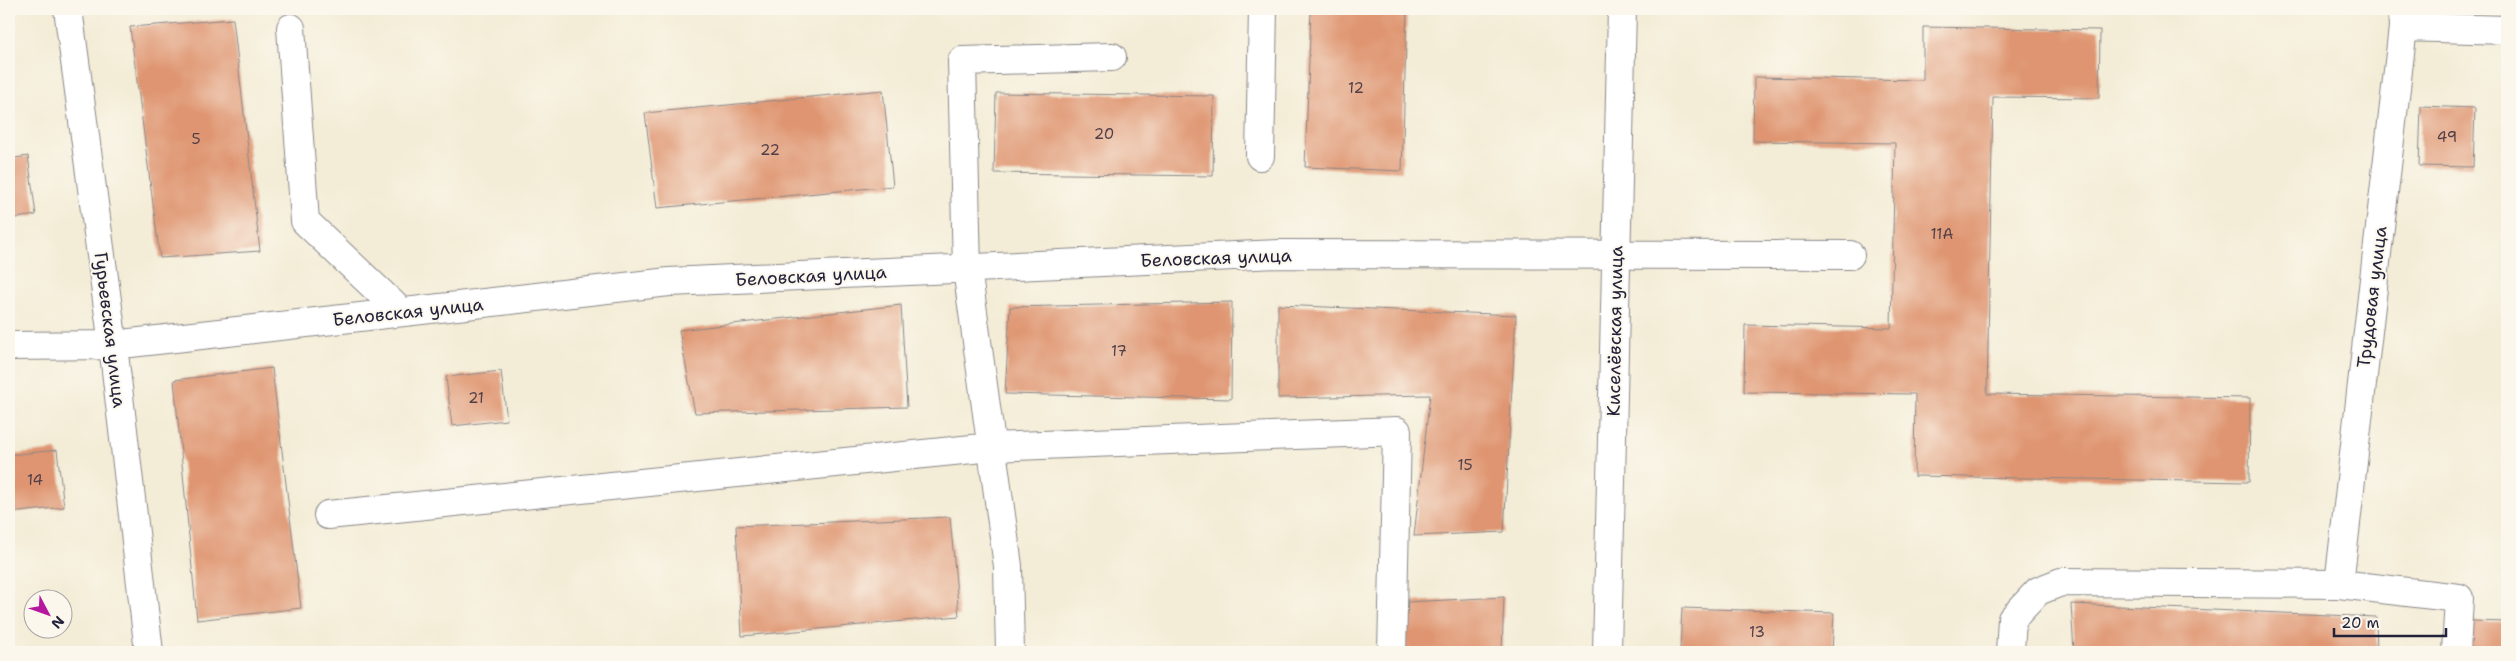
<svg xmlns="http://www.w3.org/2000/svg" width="2516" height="661" font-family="'Shantell Sans',sans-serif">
  <rect width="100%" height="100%" fill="#fbf7ec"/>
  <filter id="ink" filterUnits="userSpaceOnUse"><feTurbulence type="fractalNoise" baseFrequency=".02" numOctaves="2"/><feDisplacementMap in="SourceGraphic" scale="10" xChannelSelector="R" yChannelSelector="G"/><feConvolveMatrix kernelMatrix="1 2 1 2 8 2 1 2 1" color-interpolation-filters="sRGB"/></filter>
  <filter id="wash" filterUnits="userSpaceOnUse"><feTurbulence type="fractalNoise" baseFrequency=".0096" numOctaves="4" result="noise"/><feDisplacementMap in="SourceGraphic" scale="20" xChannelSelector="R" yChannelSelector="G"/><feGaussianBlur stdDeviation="1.12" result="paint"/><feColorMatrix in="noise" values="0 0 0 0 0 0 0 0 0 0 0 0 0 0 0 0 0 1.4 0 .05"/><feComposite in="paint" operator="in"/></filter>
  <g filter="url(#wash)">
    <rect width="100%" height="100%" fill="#f3ecd6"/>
    <g id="blocks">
      <!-- building -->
      <path fill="#df9571" d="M1311 9H1407L1402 171 1305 167Z
        M233 19 260 251 160 258 130 27Z
        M1923 27 2100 30 2099 98 1993 97 1987 394 2250 398 2249 482 1914 476 1915 394 1744 392 1745 325 1891 328 1895 143 1753 141 1754 77 1923 80Z
        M883 90 893 186 657 208 645 113Z
        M996 93 1214 96 1213 176 994 173Z
        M2421 106 2475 108 2473 167 2419 166Z
        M28 156 36 215 9 219V159Z
        M1232 302 1231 399 1005 394 1010 307Z
        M901 305 907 407 695 413 679 330Z
        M1278 305 1516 315 1504 532 1414 536 1430 395 1278 398Z
        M272 368 301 608 197 620 174 380Z
        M501 371 507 420 452 426 446 377Z
        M57 450 64 507 10 513 9 455Z
        M950 517 959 616 742 636 736 526Z
        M1504 597 1502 652H1404L1407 602Z
        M2071 604 2376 617 2377 652H2074Z
        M1682 608 1834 613 1832 652 1680 650Z
        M2472 621 2507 622V652H2470Z"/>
    </g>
  </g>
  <g filter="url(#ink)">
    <use href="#blocks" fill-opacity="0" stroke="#8a8788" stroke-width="1"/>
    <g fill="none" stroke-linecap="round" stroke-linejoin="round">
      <defs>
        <path id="minor" d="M68 9 113 345 149 652
          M2403 27 2507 30
          M291 28 305 221 401 312
          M1260 156 1263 9
          M9 346 113 345 669 282 1279 254 1850 255
          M328 515 992 447 1397 431 1392 652
          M2339 584 2403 27 2402 9
          M1010 652 1008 566 967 269 962 61 1112 57
          M1607 652 1622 9
          M2010 652 2012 619 2038 591 2061 582 2339 584 2459 598 2456 652"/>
      </defs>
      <!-- minor casing -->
      <use href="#minor" stroke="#8a8788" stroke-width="30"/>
      <!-- minor -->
      <use href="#minor" stroke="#fff" stroke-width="28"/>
    </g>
  </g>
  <g text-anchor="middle" stroke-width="4" stroke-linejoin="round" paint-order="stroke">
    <!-- number labels -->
    <g font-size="15" fill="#513f48">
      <text x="1356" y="93">12</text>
      <text x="1104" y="139">20</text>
      <text x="2447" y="142">49</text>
      <text x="196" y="144">5</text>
      <text x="770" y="155">22</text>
      <text x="1942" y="239">11А</text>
      <text x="1119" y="356">17</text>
      <text x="476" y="403">21</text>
      <text x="1465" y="470">15</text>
      <text x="35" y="485">14</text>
      <text x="1757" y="637">13</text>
    </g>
    <!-- street labels -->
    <g font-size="18" fill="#22223b" stroke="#fbf7ec">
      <text transform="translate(1216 258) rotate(-2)" y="6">Беловская улица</text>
      <text transform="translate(811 276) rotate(-3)" y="6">Беловская улица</text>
      <text transform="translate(2372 297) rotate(-83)" y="6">Трудовая улица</text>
      <text transform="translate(408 312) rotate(-6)" y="6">Беловская улица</text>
      <text transform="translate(110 330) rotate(83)" y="6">Гурьевская улица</text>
      <text transform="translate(1615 331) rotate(-89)" y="6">Киселёвская улица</text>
    </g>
  </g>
  <!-- margin -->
  <rect width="2516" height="661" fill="none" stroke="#fbf7ec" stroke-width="30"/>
  <!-- north arrow -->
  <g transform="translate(48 614) rotate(131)"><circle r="24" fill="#fbf7ec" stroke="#a4a2a5"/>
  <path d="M0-4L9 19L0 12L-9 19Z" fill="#b5179e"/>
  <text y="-8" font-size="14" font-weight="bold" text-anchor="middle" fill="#22223b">N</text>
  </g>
  <!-- scale -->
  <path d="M2334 628v8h112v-8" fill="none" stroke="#22223b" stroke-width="2.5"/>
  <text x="2341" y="628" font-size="15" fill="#22223b" stroke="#fbf7ec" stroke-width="4" paint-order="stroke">20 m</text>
</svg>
